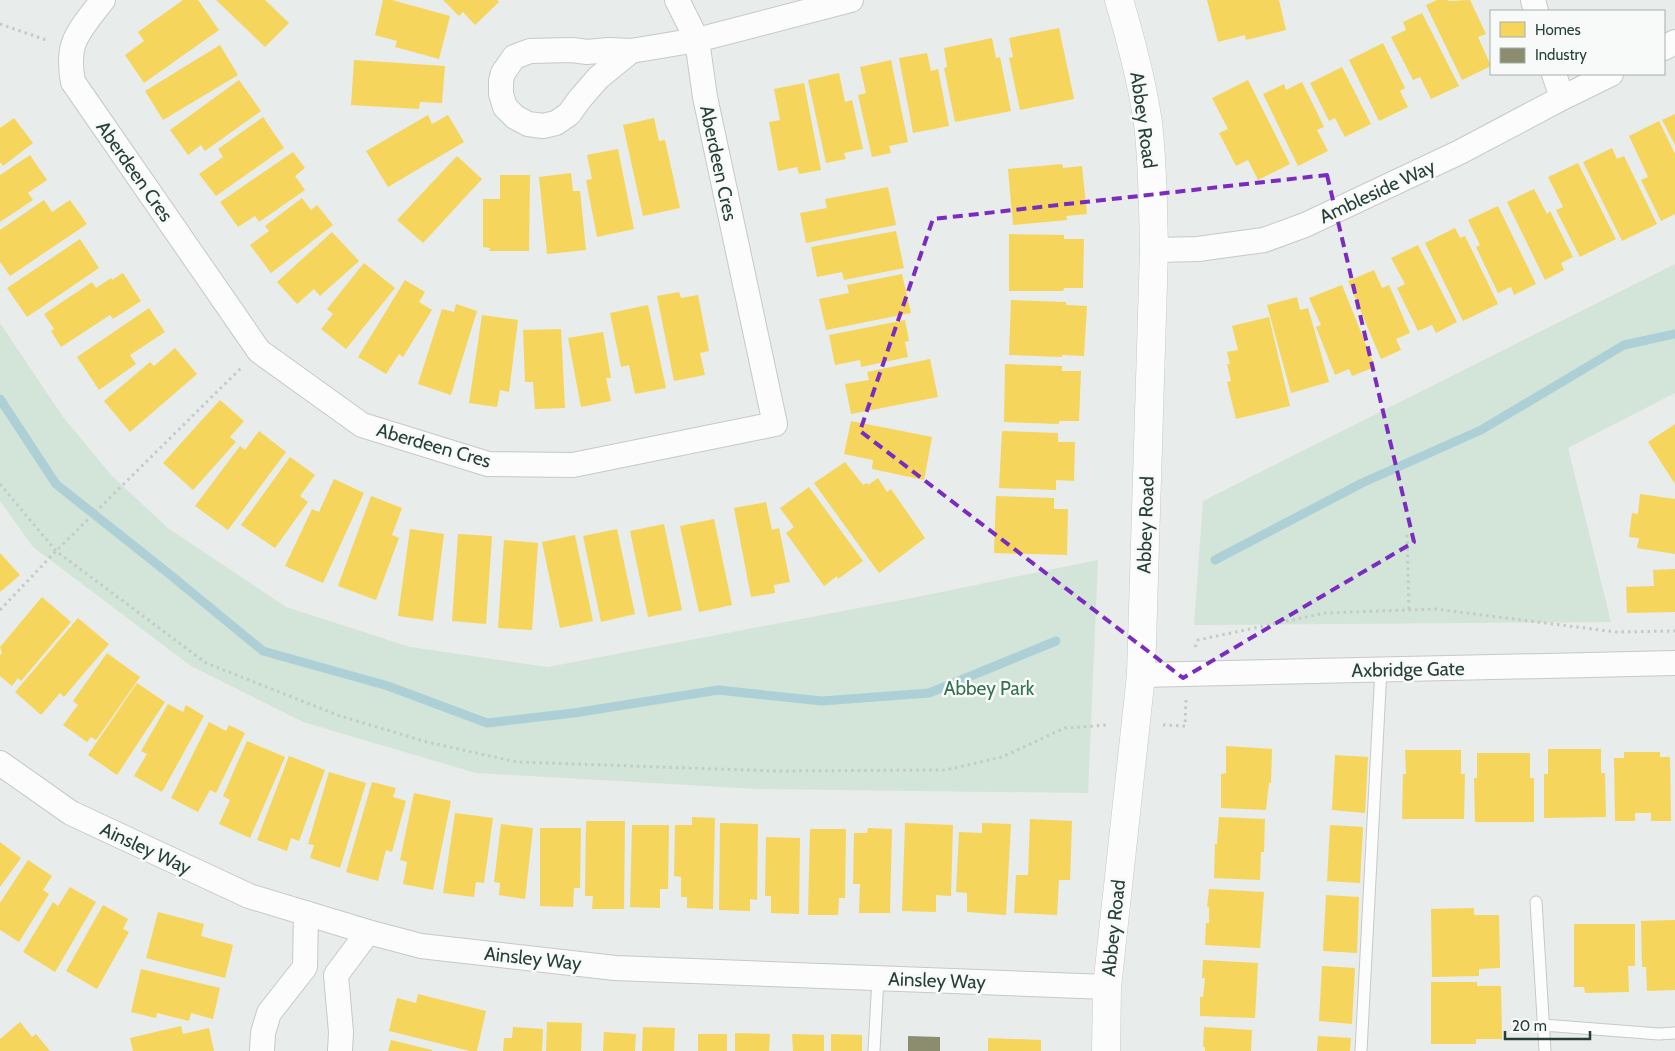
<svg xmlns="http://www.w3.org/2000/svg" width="1675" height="1051" font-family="Cabin,sans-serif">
  <rect width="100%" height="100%" fill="#e8ecea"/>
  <!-- green -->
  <path fill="#d3e4d8" d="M1675 264V393L1568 448 1611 622 1194 625 1203 501Z
    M0 323 63 417 112 476 169 529 286 607 410 647 548 667 917 597 1098 560 1088 793 759 789 476 773 303 722 191 666 33 547 0 501Z"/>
  <!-- homes -->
  <path fill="#f6d55c" d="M183 0H198L219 30 144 83 125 55 144 41 138 32Z
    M216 0H265L289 23 265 47Z
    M383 0H392L450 16 439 59 395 47 397 41 375 35Z
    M443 0H497L499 2 475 25 463 12 459 16Z
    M1207 0H1279L1286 30 1246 40 1245 35 1218 42Z
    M1437 0H1448L1449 1 1470 0 1486 34 1478 37 1491 66 1462 80 1426 5Z
    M1422 13 1459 86 1431 99 1420 77 1413 80 1391 37 1406 30 1403 22Z
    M1059 28 1074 99 1020 110 1009 58 1013 57 1009 38Z
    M992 38 996 58 1000 57 1011 111 955 122 944 68 947 67 944 48Z
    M1383 43 1405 88 1400 91 1408 107 1379 121 1349 60Z
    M220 45 238 75 163 120 145 91Z
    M927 53 931 71 938 69 949 126 913 133 899 58Z
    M354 60 445 66 442 103 420 102 419 109 351 105Z
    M891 60 908 142 889 146 891 153 872 157 858 95 866 93 860 67Z
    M1342 67 1371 124 1345 137 1335 118 1329 121 1310 83Z
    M839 73 845 102 852 100 863 149 844 153 846 159 826 163 808 80Z
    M239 80 261 111 205 151 201 145 188 155 170 130Z
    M1248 80 1290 164 1258 180 1248 160 1236 166 1219 133 1228 129 1212 98Z
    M1302 82 1324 127 1317 130 1328 151 1298 166 1263 94 1284 84 1286 90Z
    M804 83 821 170 799 174 797 167 778 171 769 122 780 120 774 89Z
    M1675 114V145L1662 120Z
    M428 115 432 124 448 115 464 142 388 187 366 151Z
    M263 117 284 148 216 196 199 174 223 157 218 149Z
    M14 118 33 143 3 166 0 162V128Z
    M654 118 659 141 665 140 680 208 643 216 623 125Z
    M1659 121 1675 154V214L1661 221 1641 180 1648 177 1629 136Z
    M1612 148 1617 159 1624 156 1657 224 1622 241 1583 162Z
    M618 149 634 229 597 237 586 180 592 179 587 155Z
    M293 152 305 168 295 176 305 190 259 222 255 216 238 227 220 202Z
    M30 155 47 180 28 193 33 200 0 222V175Z
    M457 156 482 179 423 243 397 220Z
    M1578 163 1616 239 1580 257 1556 210 1563 207 1548 177Z
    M1062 164 1063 168 1082 166 1087 214 1066 216 1067 220 1013 225 1008 169Z
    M571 173 573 191H580L586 250 547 254 539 177Z
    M500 175H530L529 251H489L490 248 483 247V199H500Z
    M888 187 896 225 806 243 800 213 827 208 825 199Z
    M1534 189 1547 214 1550 211 1573 257 1561 263 1564 270 1545 280 1507 202Z
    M302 198 311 210 317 205 333 225 271 273 250 245 269 231 265 226Z
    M44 200 52 212 70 200 87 224 10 276 0 262V230Z
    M1498 206 1536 284 1514 295 1511 287 1498 293 1476 247 1480 245 1468 220Z
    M1455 228 1460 238 1465 236 1498 304 1463 321 1425 243Z
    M896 231 904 268 844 280 842 272 817 277 811 247Z
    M332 232 359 261 320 296 314 289 297 304 277 282Z
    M1009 234 1064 235V239H1084L1083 288H1064L1063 291H1009Z
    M80 239 99 268 27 317 7 288Z
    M1418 245 1457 322 1436 333 1432 325 1418 331 1397 288 1405 284 1391 258Z
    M364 263 395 288 346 349 321 329 333 314 327 309Z
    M1374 270 1382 288 1389 285 1410 333 1396 339 1401 350 1381 359 1348 281Z
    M123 273 141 301 113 319 110 315 61 347 51 331 54 329 44 314 92 282 96 288 111 278 112 280Z
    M902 274 911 313 826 330 819 299 849 293 847 285Z
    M405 280 425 292 419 302 432 310 403 357 399 354 386 374 358 357Z
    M1342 285 1375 367 1352 376 1349 369 1335 375 1316 327 1321 325 1309 298Z
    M679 292 681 298 698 295 709 351 700 353 705 375 674 381 657 296Z
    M1297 297 1300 310 1308 308 1329 382 1291 393 1267 305Z
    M1011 300 1066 302V305L1087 306 1084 356 1062 355V357L1009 355Z
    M456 304 477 311 451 395 418 384 442 309 454 312Z
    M648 305 666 388 635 394 629 365 621 367 610 313Z
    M149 308 165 332 130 355 136 364 99 390 77 357Z
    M482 315 518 320 509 392 500 390 497 407 469 403Z
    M1269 317 1290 406 1236 419 1227 382 1231 381 1227 364H1230L1227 352 1238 350 1232 326Z
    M905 320 909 341 905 342 908 357 861 367 860 360 835 365 829 335Z
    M561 329 565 408 535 409 533 382H525L523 330Z
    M603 332 611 378H606L611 401 581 407 568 338Z
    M175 348 197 374 130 432 104 401 150 362 154 366Z
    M930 359 938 397 851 414 845 384 869 380 867 372Z
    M1005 364 1062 366V371H1081L1079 421H1059V424L1004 422Z
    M220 400 244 421 230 437 236 442 193 490 163 463Z
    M851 421 932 437 924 480 872 469 873 460 844 454Z
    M1675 424V484L1648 442Z
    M259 431 286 452 228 530 195 506 240 446 245 450Z
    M1002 431 1058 433V442H1075L1074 481 1056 480V490L999 488Z
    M290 457 315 475 300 496 308 502 275 548 241 525Z
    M845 462 863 485 867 483 868 485 878 478 887 492 891 489 925 538 879 573 814 483Z
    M334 479 364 493 323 583 285 566 312 509 319 512Z
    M809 487 863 561 838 579 837 576 824 586 786 533 794 527 780 508Z
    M1640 494 1675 499V554L1637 548 1639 538 1629 537 1632 513 1638 514Z
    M371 496 402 508 392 535 399 538 376 600 338 586Z
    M996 496 1054 498V509H1068L1067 555 994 553Z
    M766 502 772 530 779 528 790 582 774 585 775 593 751 597 734 508Z
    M714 519 732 605 699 612 680 526Z
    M664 524 682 610 648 617 630 531Z
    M410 529 444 534 433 621 398 616Z
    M617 529 635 614 601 622 583 536Z
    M458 534 492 536 486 624 452 621Z
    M575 535 593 621 560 628 542 542Z
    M504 540 538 543 532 630 498 628Z
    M0 553 20 575 0 592Z
    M1675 569V612L1627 613 1626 587 1654 586 1653 570Z
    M42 597 71 622 21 681 18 678 12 686 0 676V655L2 653 0 647Z
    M78 618 109 644 64 697 60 693 41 715 15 692Z
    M107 653 140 677 96 740 91 737 87 742 63 725 78 705 73 701Z
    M137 683 165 702 117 775 88 755Z
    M168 704 183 712 186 705 204 716 162 792 134 776 147 754 141 751Z
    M209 722 226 731 229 725 245 733 216 793 210 790 198 812 171 798Z
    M247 741 285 757 250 838 219 824 230 800 223 796Z
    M1226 746 1272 749 1271 783H1269L1266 810 1221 808V774L1226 773Z
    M1548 749H1601V773H1605L1606 817 1544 818V774H1548Z
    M1405 750H1461V774H1465L1464 819H1402L1403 774H1406Z
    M1624 752H1660V757H1670L1671 821H1651V813H1635V821H1615L1614 758H1624Z
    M1477 753H1530V778H1534V822H1475L1474 778H1477Z
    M1335 755 1368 757 1365 813 1332 810Z
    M289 756 325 770 299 841 291 838 287 851 257 840Z
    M329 772 366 783 340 868 310 858 314 845 308 844Z
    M372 782 396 788 393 797 406 801 392 852 386 850 378 881 346 872Z
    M414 793 451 801 433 890 403 884 407 862 400 860Z
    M455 813 493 818 484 883 476 882 474 897 443 893Z
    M692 817 715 818 713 909 687 908V897H681V877L674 876 675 825H692Z
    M1219 817 1265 819 1264 852H1261L1260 880 1214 878 1215 844H1217Z
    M1030 819 1072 821 1070 880H1059L1057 915 1014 913 1016 875H1028Z
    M586 821H625L624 909H592L593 896H585Z
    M720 823 758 824 757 900 750 899V911L719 910Z
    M905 823 953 825 951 896 936 895V912L902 911Z
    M982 823 1011 824 1006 915 967 912V893L956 892 959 832 982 833Z
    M501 824 533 828 525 899 499 895 500 883 494 882Z
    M632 825H669L668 889H660V908L630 907Z
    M1330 825 1363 827 1360 883 1327 881Z
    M540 828H581L580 888H574L573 907 540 906Z
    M868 828 892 829 890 913H859L860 884H853L854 833H867Z
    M810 829H846L845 898H839L838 915H808Z
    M766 837 800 838 799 914 771 913V896H765Z
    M0 842 21 858 0 887Z
    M28 860 52 876 43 890 49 894 19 942 0 930V903Z
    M70 887 96 902 55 972 23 952 53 902 58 906Z
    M1209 889 1264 892 1260 948 1205 945 1206 923H1209V907H1207Z
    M1326 895 1359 897 1357 953 1323 951Z
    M103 905 128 919 123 929 129 932 97 989 66 971Z
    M1474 908V915H1499L1500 968 1479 969V976L1432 977 1431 909Z
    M158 912 204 924 201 936 233 945 225 978 146 958Z
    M1675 920V990L1647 991 1646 967H1642L1641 921Z
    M1574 924H1635V966H1628L1629 992 1585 993 1584 987H1574Z
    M1203 960 1258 963 1255 1018 1200 1016V997H1203L1205 978H1202Z
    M1322 966 1355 968 1352 1024 1319 1021Z
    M141 969 220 988 213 1019 191 1013 189 1021 157 1013 156 1018 131 1012Z
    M1431 982H1477V986H1501L1502 1039H1476V1044H1431Z
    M418 994 486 1011 477 1051H470L389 1031 397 998 416 1003Z
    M20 1022 32 1037 36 1034 50 1051H0V1039Z
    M547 1022 582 1023 581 1051H546Z
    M181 1026 183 1034 209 1028 214 1051H133L130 1038Z
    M513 1027 543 1029 542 1051H503L504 1038H512Z
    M643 1027 675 1028 674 1051H642Z
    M1204 1027 1252 1030 1251 1051H1205V1047H1203Z
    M604 1032 636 1034 635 1051H603Z
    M735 1033 770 1034 769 1051H735Z
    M698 1034H727V1051H698Z
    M792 1034 824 1035V1051H793Z
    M831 1034 862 1035V1051H831Z
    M1318 1036 1351 1038 1350 1051H1317Z
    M988 1038 1041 1040V1051H988Z
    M391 1040 432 1050V1051H388Z"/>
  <!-- industry -->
  <path fill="#8c8c6e" d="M908 1036 940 1037V1051H908Z"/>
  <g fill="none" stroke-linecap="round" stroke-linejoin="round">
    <!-- stream -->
    <path stroke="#add0d6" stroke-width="9" d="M0 399 56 484 168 573 263 651 388 686 487 723 574 713 718 690 822 701 929 693 1056 641
      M1215 560 1362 483 1481 430 1624 345 1675 334"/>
    <defs>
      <path id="lane" d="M1536 902 1545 1051
        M1543 1025 1659 1034 1675 1033
        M874 1051 878 978
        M1361 1051 1381 669"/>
      <path id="street" d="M103 0C93 13 74 34 72 50 70 61 71 71 73 82L259 351 362 425 488 464 573 465 775 424 705 97 697 40 677 0
        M1533 0 1536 11
        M1664 48 1675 42
        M631 51 598 78 579 100 569 114 556 123 543 126 528 124 515 117 505 107 501 94V81L503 73 514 57 530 51 572 50 587 52 609 50 631 51 697 40 851 0
        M1562 98 1611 74
        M1154 250 1198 249 1264 240 1305 225 1460 152 1562 98 1554 74
        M1141 675 1675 663
        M0 763 71 813 249 896 368 932 421 946 615 968 1107 987
        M262 1051 263 1033 269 1013 305 967 306 913
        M340 1051 341 1032 336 975 368 932"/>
      <path id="secondary" d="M1106 1051 1107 987 1141 675 1154 250C1153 208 1153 165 1148 123 1142 82 1131 40 1119 0"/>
    </defs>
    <!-- lane casing -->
    <use href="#lane" stroke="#c5c9c7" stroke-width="13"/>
    <!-- street casing -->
    <use href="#street" stroke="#c5c9c7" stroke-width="26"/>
    <!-- secondary casing -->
    <use href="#secondary" stroke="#c4cac7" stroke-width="29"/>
    <!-- path -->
    <path stroke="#c3cbc8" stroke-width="3" stroke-dasharray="2.5 4" stroke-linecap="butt" d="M0 24 49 41
      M0 484 56 551 206 663 340 716 427 742 517 762 775 771 946 770 1002 757 1065 728 1107 725
      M1407 535 1409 610
      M0 610 56 551 241 368
      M1195 647 1198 640 1325 613 1435 609 1616 632 1675 631
      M1163 725 1185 726 1186 699"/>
    <!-- lane -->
    <use href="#lane" stroke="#fcfcfc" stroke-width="11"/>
    <!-- street -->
    <use href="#street" stroke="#fcfcfc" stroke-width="24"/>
    <!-- secondary -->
    <use href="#secondary" stroke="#fcfcfc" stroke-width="28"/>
  </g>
  <!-- marked area -->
  <path fill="none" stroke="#7b2cbf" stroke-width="4" stroke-dasharray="10 6" stroke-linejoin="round" d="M1327 175 1414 542 1183 678 860 431 933 219Z"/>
  <g text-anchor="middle" stroke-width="5" stroke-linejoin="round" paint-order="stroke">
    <!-- street labels -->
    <g font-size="19" fill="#263f38" stroke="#f7faf9">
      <text transform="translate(1144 120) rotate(82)" y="7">Abbey Road</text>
      <text transform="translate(719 163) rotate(78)" y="7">Aberdeen Cres</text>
      <text transform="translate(135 171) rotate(55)" y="7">Aberdeen Cres</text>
      <text transform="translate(1377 191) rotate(-25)" y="7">Ambleside Way</text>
      <text transform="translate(434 445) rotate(16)" y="7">Aberdeen Cres</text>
      <text transform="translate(1145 525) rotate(-88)" y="7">Abbey Road</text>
      <text transform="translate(1408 669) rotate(-1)" y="7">Axbridge Gate</text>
      <text transform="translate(146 848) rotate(25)" y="7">Ainsley Way</text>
      <text transform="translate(1113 928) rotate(-84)" y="7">Abbey Road</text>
      <text transform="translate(533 958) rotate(6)" y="7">Ainsley Way</text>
      <text transform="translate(937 980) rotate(2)" y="7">Ainsley Way</text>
    </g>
    <!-- park labels -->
    <g font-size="19" fill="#34724c" stroke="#f7faf9">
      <text x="989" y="695">Abbey Park</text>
    </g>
  </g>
  <!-- legend -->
  <rect x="1490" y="10" width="175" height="65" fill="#f7faf9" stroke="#a3afac"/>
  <rect x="1500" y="22" width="25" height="15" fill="#f6d55c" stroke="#a3afac"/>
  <text x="1535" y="35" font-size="15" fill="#263f38">Homes</text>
  <rect x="1500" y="48" width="25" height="15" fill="#8c8c6e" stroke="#a3afac"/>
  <text x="1535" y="60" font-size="15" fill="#263f38">Industry</text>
  <!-- scale -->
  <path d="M1505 1031v8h85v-8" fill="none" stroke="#263f38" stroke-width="2.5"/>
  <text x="1512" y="1031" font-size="15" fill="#263f38" stroke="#f7faf9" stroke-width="4" paint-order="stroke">20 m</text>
</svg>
